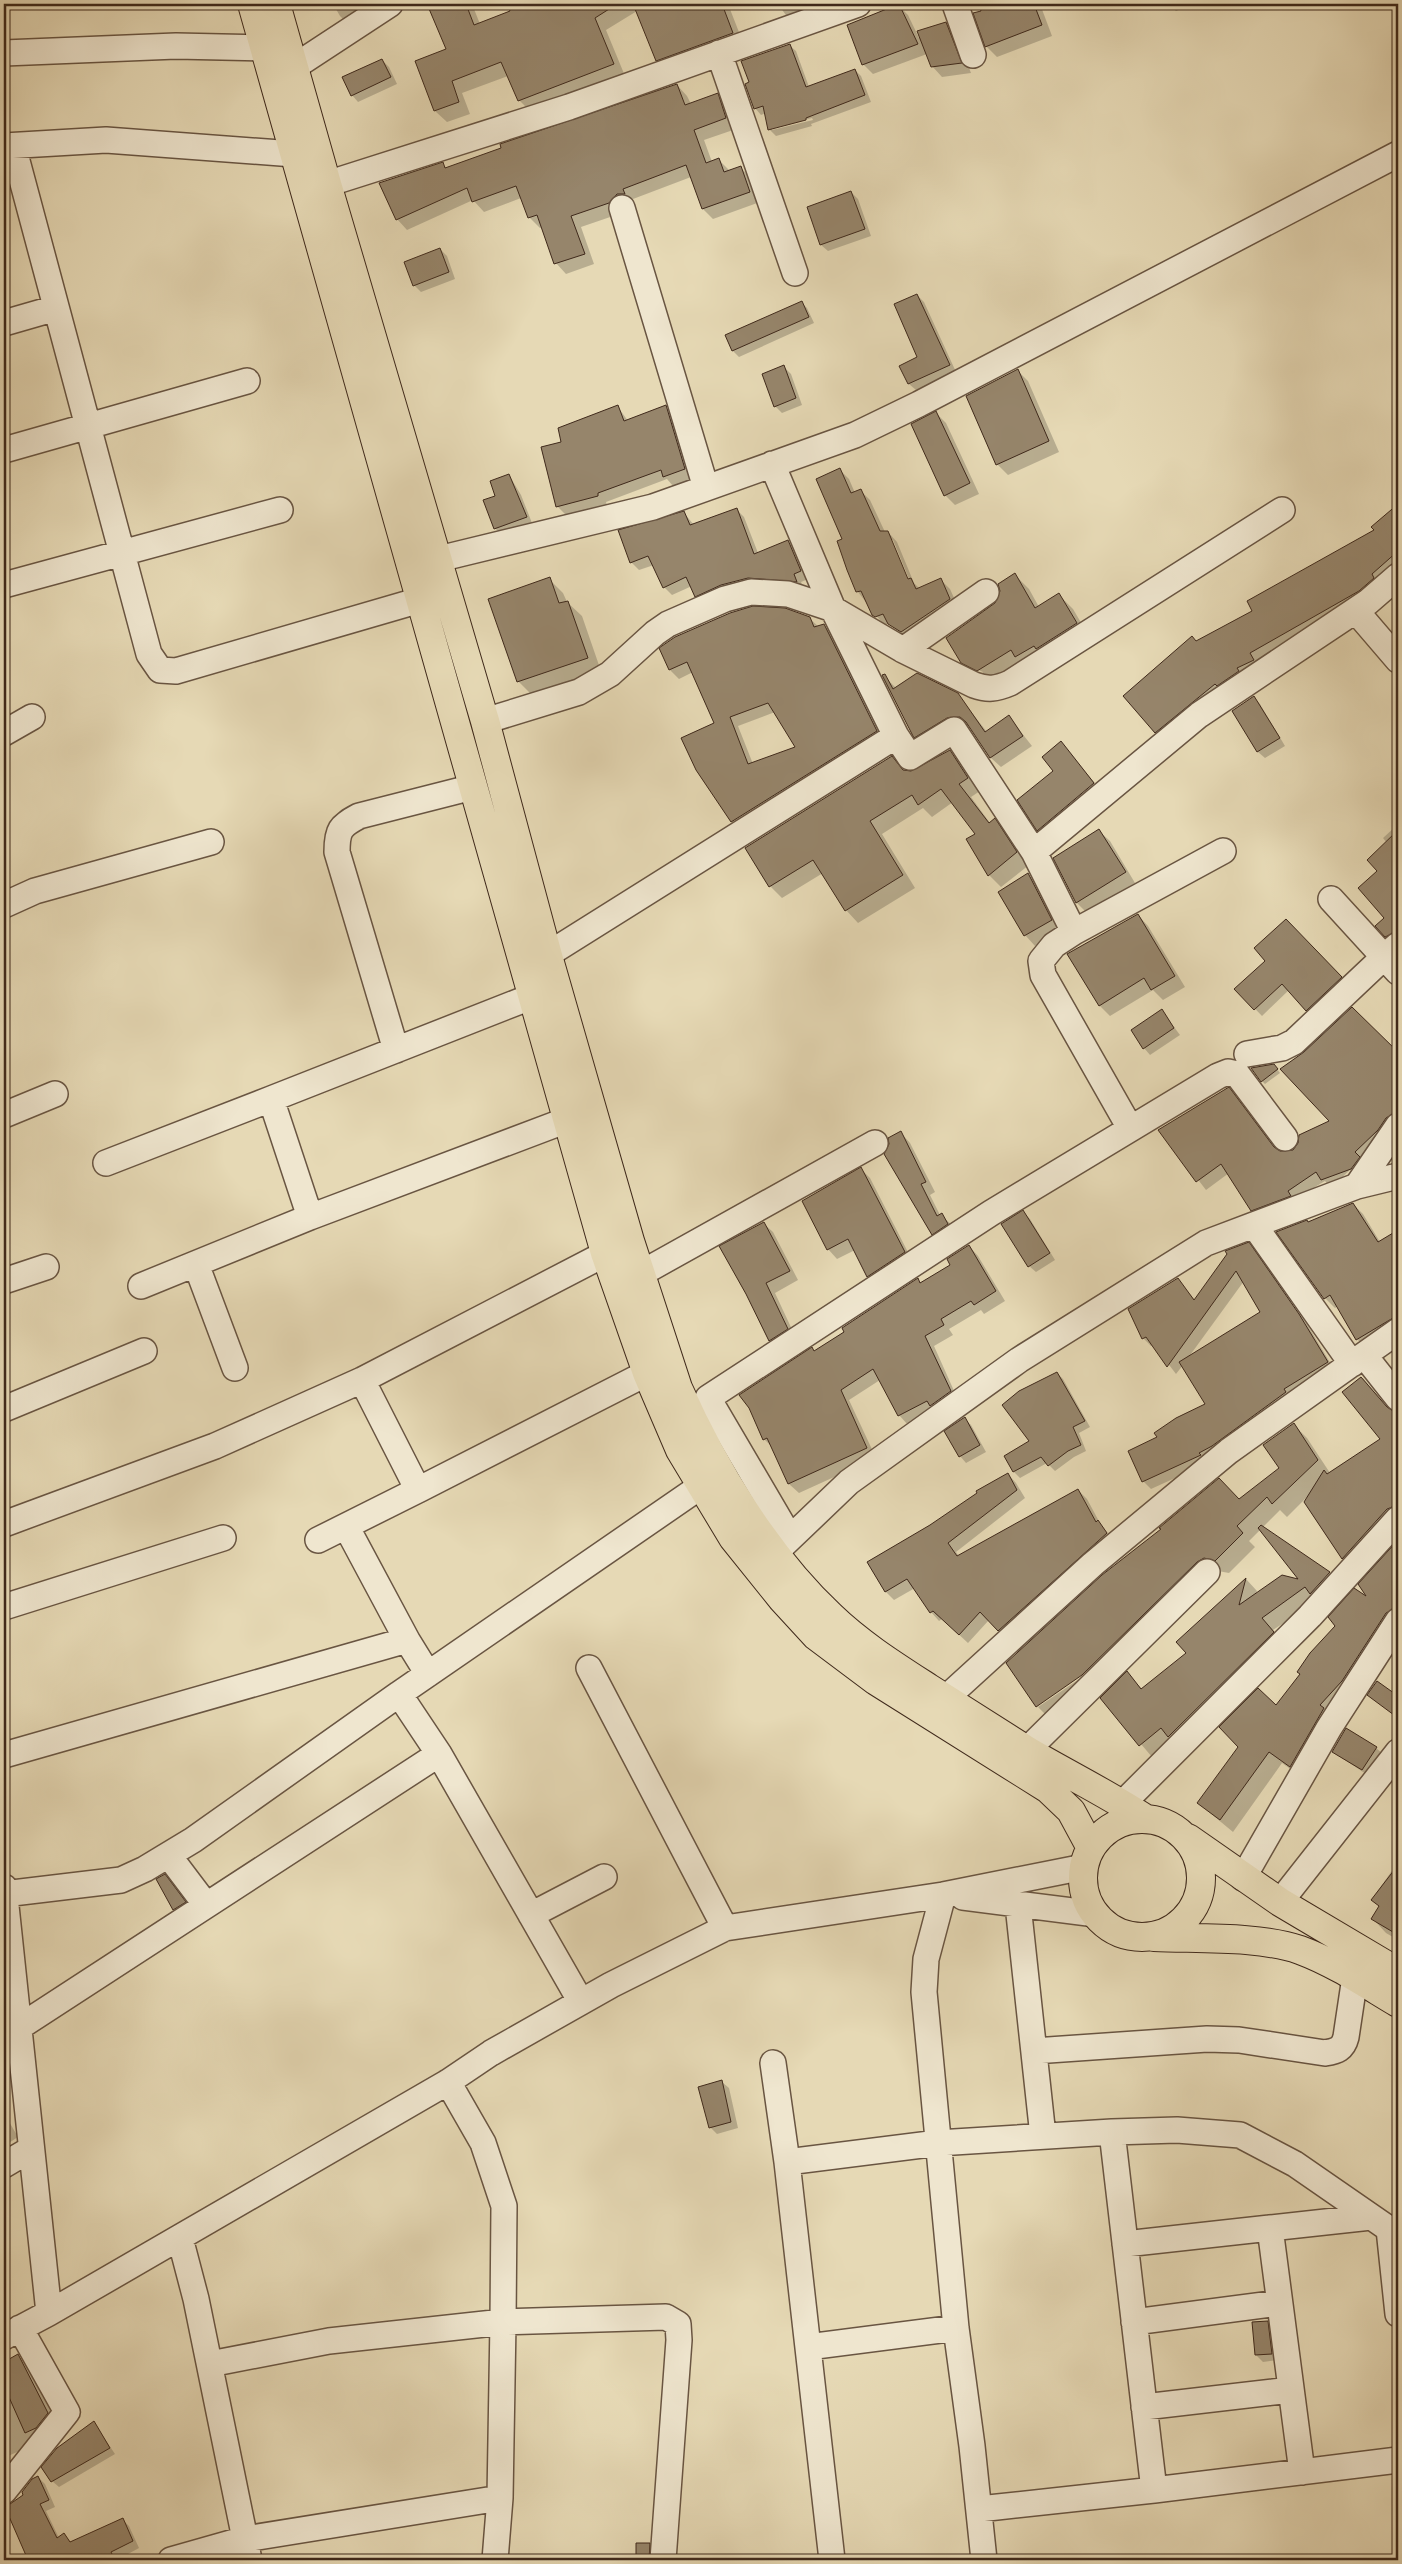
<svg xmlns="http://www.w3.org/2000/svg" width="1402" height="2564" font-family="'IM FELL French Canon',serif">
  <rect width="100%" height="100%" fill="#e6d9b5"/>
  <filter id="stains"><feTurbulence type="fractalNoise" baseFrequency=".004" numOctaves="4"/><feColorMatrix values="0 0 0 0 .2 0 0 0 0 .09 0 0 0 0 .02 0 0 0 .5 -.17"/></filter>
  <radialGradient id="worn" r=".72"><stop offset=".6" stop-color="#630" stop-opacity="0"/><stop offset="1" stop-color="#630" stop-opacity=".3"/></radialGradient>
  <!-- shadow -->
  <path fill="#0003" fill-rule="evenodd" d="M333 4H373L351 27 340 16Z
    M429 4H472L480 24 512 11 509 4H728L744 45 669 72 657 60 637 11 606 30 625 76 531 112 519 100 508 76 462 93 470 114 447 122 435 111 448 50Z
    M778 4H825L788 18Z
    M980 4H1040L1052 36 997 57 986 46Z
    M1169 4H1194L1176 11Z
    M898 5 908 15 919 38 946 23 956 34 971 73 942 77 932 66 927 54 873 74 863 64Z
    M789 45 796 51 809 87 855 70 861 76 871 102 811 124 812 126 776 136 769 129 766 113 761 115 755 108ZM812 118 813 120 772 130V128Z
    M382 60 389 67 397 84 358 102 352 95Z
    M677 85 687 96 691 104 717 95 728 105 736 129 704 140 712 162 719 160 730 171 740 167 751 178 760 202 713 219 703 209 691 177 633 199 634 204H628L619 214 581 227 594 264 566 274 556 263 543 227 540 228 529 217 521 198 484 212 473 200 407 230 397 219 442 164 448 169Z
    M851 192 858 199 871 236 828 251 821 245 808 207Z
    M440 249 447 256 455 279 421 292 414 285Z
    M917 295 924 302 956 372 916 390 909 384 919 358Z
    M801 302 807 308 814 323 739 357 733 351 727 336Z
    M784 367 791 374 802 405 782 413 775 406Z
    M1017 370 1028 381 1059 452 1008 475 997 464Z
    M618 407 628 421 666 407 675 416 694 478 673 486 667 479 606 502 607 505 566 515 557 506 563 443Z
    M936 413 946 423 979 494 955 505 945 495Z
    M840 470 849 479 855 493 861 491 870 500 885 532H888L897 542 914 583 920 589 941 580 950 589 959 609 911 641 889 624H883L858 592 838 542 844 539ZM891 540H893L911 584 909 585Z
    M509 475 521 495 532 523 501 534 495 528 497 496Z
    M1398 505V573L1167 744 1156 732 1196 642 1254 612 1376 530 1373 527Z
    M736 509 744 517 758 553 788 541 796 549 808 579 801 582 804 589 704 604 696 596 692 586 672 595 664 587 654 565 639 570 631 562 684 513 694 525Z
    M1015 575 1029 589 1039 607 1059 595 1073 609 1090 638 992 684 977 676 962 662ZM968 665 983 672 982 674 968 667Z
    M549 579 563 593 567 602 582 616 601 671 532 695 518 681Z
    M809 618 819 627 824 625 833 634 886 740 741 831 732 822 697 769 716 723 693 672 679 679 670 670 661 649ZM775 712 797 747 753 764 738 726Z
    M884 676 896 688 957 694 987 732 1009 717 1032 746 1001 767 991 758 970 726 957 727 925 747 915 737Z
    M1254 697 1260 704 1285 746 1265 758 1258 752 1233 711Z
    M1061 743 1104 794 1048 840 1038 830Z
    M949 751 962 764 980 791 971 797 990 823 994 820 1007 832 1029 865 1001 887 989 875 977 834 953 802 932 817 923 808 882 834 915 888 858 923 846 910 823 873 782 898 770 886 892 757 905 771 911 773Z
    M1396 826 1398 942 1394 945 1386 936 1379 871 1387 843 1383 838Z
    M1099 831 1110 841 1135 883 1087 913 1077 903 1055 858Z
    M1028 875 1039 885 1061 930 1035 946 1025 935Z
    M1138 915 1148 926 1185 987 1163 1000 1153 990 1110 1016 1100 1006 1069 954Z
    M1317 951 1348 984 1314 1017 1289 990 1262 1016 1236 989Z
    M1162 1011 1180 1035 1150 1055 1144 1048Z
    M1398 1041V1124L1331 1188 1325 1181 1261 1219 1252 1210 1229 1173 1206 1190 1160 1130 1229 1089 1278 1152 1294 1151 1331 1121Z
    M1277 1069 1280 1073 1265 1084 1262 1081Z
    M901 1133 910 1143 935 1192 930 1195 940 1215 951 1224 943 1244 933 1234Z
    M861 1169 870 1178 913 1262 878 1285 868 1276 855 1250 837 1259 828 1249Z
    M1353 1204 1363 1214 1380 1242 1398 1231V1330L1367 1349 1357 1339 1338 1306 1335 1308 1325 1298 1308 1223Z
    M1023 1212 1030 1219 1055 1260 1036 1272 1029 1266Z
    M763 1223 773 1232 798 1280 775 1293 796 1338 779 1350 770 1341 747 1293Z
    M1248 1244 1307 1324 1335 1371 1208 1463 1151 1489 1143 1481 1159 1438 1207 1404 1183 1365 1176 1374 1154 1345 1151 1346 1143 1338 1177 1279 1195 1300ZM1244 1281 1262 1313 1188 1358Z
    M969 1246 978 1256 1005 1301 984 1314 981 1310 949 1329 953 1335 934 1346 959 1402 908 1425 899 1415 880 1380 849 1400 876 1458 799 1493 789 1484 772 1447 764 1439 815 1352 918 1280 922 1284 952 1266Z
    M1057 1373 1063 1379 1090 1427 1079 1433 1086 1451 1074 1457 1055 1471 1047 1463 1020 1478 1014 1472 1031 1442Z
    M1363 1378 1398 1420V1525L1355 1571 1343 1559 1306 1502 1308 1496 1287 1517 1280 1510 1262 1528 1330 1573 1341 1585 1273 1630 1285 1644 1152 1757 1102 1698 1127 1673 1142 1689 1187 1654 1178 1642 1246 1579 1257 1591 1256 1594 1301 1581 1261 1529 1249 1541 1255 1547 1229 1573 1218 1571 1050 1719 1038 1707 1088 1673 1087 1671 1038 1704V1707L1008 1663 1239 1501 1281 1468 1293 1424 1307 1438 1330 1473 1382 1439 1344 1393Z
    M964 1418 971 1425 986 1452 966 1463 960 1456Z
    M1008 1474 1016 1483 1025 1498 956 1552 959 1556 1078 1490 1087 1499 1101 1525 1115 1542 1007 1639 989 1620 968 1643 942 1619 939 1621 931 1612 915 1588 894 1600 886 1592 868 1563 931 1526Z
    M1398 1540V1628L1303 1778 1282 1763 1233 1832 1198 1803 1276 1707 1370 1601 1360 1584Z
    M1377 1682 1398 1698V1718L1369 1695Z
    M1376 1748 1383 1754 1369 1776 1333 1752Z
    M1398 1862V1940L1386 1933 1373 1919 1380 1907 1372 1899Z
    M171 1882 191 1909 181 1916 174 1909Z
    M722 2082 729 2088 738 2128 717 2134 710 2127Z
    M4 2113 18 2137 4 2146Z
    M1267 2322 1274 2329 1278 2360 1263 2362 1256 2355Z
    M18 2356 29 2366 58 2424 46 2439 6 2457 8 2461 4 2463V2364Z
    M94 2423 115 2454 59 2487 52 2481Z
    M38 2477 45 2484 55 2507 46 2511 59 2538 64 2535 72 2543 123 2520 129 2526 139 2548 117 2560H30L5 2506 25 2496Z
    M638 2544H649L656 2551V2560H637Z"/>
  <!-- building -->
  <path fill="#96856b" stroke="#3f291b" fill-rule="evenodd" d="M427 4H466L474 25 510 11 507 4H617L595 18 614 64 518 101 501 62 452 81 459 102 434 111 415 61 446 49Z
    M633 4H722L733 33 656 61Z
    M899 4 918 44 862 65 847 25Z
    M979 4H1034L1042 25 985 47 973 13 981 11Z
    M946 22 962 63 931 67 917 31Z
    M790 44 806 87 855 69 865 95 806 118V120L768 130 763 106 754 109 745 84 749 82 741 61Z
    M382 59 391 77 351 96 342 77Z
    M677 84 685 105 718 93 726 118 694 130 706 163 719 158 724 172 741 166 750 192 702 209 686 165 623 189 625 194H617L609 203 571 216 585 254 554 264 537 215 528 218 516 186 472 202 467 188 396 220 379 183 443 162 445 168 501 148 500 144Z
    M851 191 865 229 820 245 807 207Z
    M440 248 449 272 413 286 404 262Z
    M917 294 950 365 908 384 899 366 917 357 894 304Z
    M802 301 809 317 732 351 725 335Z
    M784 365 796 398 774 407 762 374Z
    M1018 369 1049 441 996 465 966 396Z
    M618 405 624 421 666 405 685 469 663 477 661 470 598 493V496L556 507 541 447 561 442 558 428Z
    M936 411 970 483 944 496 911 424Z
    M840 468 851 493 861 489 880 531H888L908 579 911 578 916 589 941 578 950 599 901 632 888 624 883 614 875 617 872 615 861 591 856 592 847 570 837 541 842 539 816 479Z
    M509 474 527 517 494 529 483 500 495 496 490 481Z
    M1398 504V551L1372 574 1374 578 1359 591 1250 653 1254 660 1237 668 1239 671 1217 686 1215 684 1155 733 1123 696 1192 636 1196 641 1252 611 1247 601 1374 530 1371 527Z
    M737 508 754 554 788 540 801 571 794 574 797 582 748 578 721 585 695 597 686 577 663 588 648 556 630 563 618 530 684 511 690 525Z
    M1015 573 1035 608 1059 593 1077 623 1036 649 1034 646 1015 657 1011 650 977 671 961 663 946 638 995 603 1000 591 998 584Z
    M550 577 559 603 568 601 588 658 517 682 488 599Z
    M753 606 785 608 810 617 814 627 824 624 877 731 731 822 696 770 681 738 714 723 687 662 669 670 659 648 675 637 730 613ZM768 703 795 747 748 764 730 717Z
    M917 673 958 693 985 732 1009 715 1023 736 990 758 966 722 960 717 947 718 914 738 882 675 885 674 893 689Z
    M1254 696 1280 738 1257 752 1232 711Z
    M1061 741 1094 783 1037 831 1017 800 1053 771 1042 757Z
    M950 750 968 778 959 784 989 823 995 818 1017 852 988 876 966 839 975 834 941 789 918 805 912 795 870 821 903 875 845 911 813 860 769 887 745 848 892 756 903 770 911 771Z
    M1099 829 1126 872 1076 903 1053 858Z
    M1398 830V931L1385 937 1375 926 1384 918 1358 888 1377 871 1367 860Z
    M1028 873 1052 920 1024 936 998 892Z
    M1138 914 1175 976 1151 990 1144 978 1099 1006 1067 954Z
    M1286 919 1342 977 1306 1011 1282 984 1254 1010 1234 989 1265 961 1254 948Z
    M1352 1007 1398 1052V1111L1386 1118 1378 1130 1355 1152 1360 1157 1351 1169 1321 1180 1316 1172 1288 1191 1291 1196 1251 1211 1221 1164 1196 1182 1158 1130 1229 1087 1274 1147 1280 1151 1293 1150 1298 1143 1299 1135 1329 1121 1280 1069 1304 1052Z
    M1162 1009 1174 1028 1143 1049 1131 1030Z
    M1274 1064 1278 1069 1261 1082 1251 1068Z
    M901 1131 926 1182 921 1184 937 1216 942 1213 948 1224 932 1235 884 1154 889 1144 888 1138Z
    M861 1167 905 1252 867 1277 848 1239 827 1250 802 1201Z
    M1353 1203 1378 1242 1398 1230V1315L1356 1340 1330 1295 1324 1299 1276 1232 1307 1220 1308 1222Z
    M1023 1210 1050 1253 1028 1267 1001 1224Z
    M764 1222 790 1271 766 1283 788 1329 769 1341 746 1294 719 1246Z
    M1249 1242 1299 1314 1328 1362 1284 1389 1286 1392 1212 1446 1199 1453 1201 1455 1142 1482 1128 1451 1157 1437 1154 1433 1176 1418 1205 1404 1179 1362 1260 1312 1236 1271 1167 1367 1146 1337 1142 1339 1128 1309 1178 1278 1194 1300 1227 1254 1225 1251Z
    M969 1245 996 1291 974 1305 971 1301 941 1319 944 1325 925 1336 951 1391 930 1406 927 1401 898 1416 873 1369 841 1390 867 1448 788 1484 767 1438 763 1440 749 1408 739 1395 812 1347 814 1351 844 1332 842 1328 918 1278 920 1283 950 1265 947 1259Z
    M1057 1372 1085 1421 1073 1427 1081 1445 1068 1451 1048 1466 1041 1457 1013 1472 1004 1456 1029 1441 1002 1405 1019 1391Z
    M1361 1377 1387 1407 1398 1414V1505L1387 1509 1342 1559 1304 1502 1324 1470 1327 1474 1380 1439 1342 1392Z
    M965 1417 980 1445 959 1457 944 1431Z
    M1294 1423 1318 1460 1272 1504 1267 1497 1237 1526 1243 1533 1215 1561 1204 1558 1197 1562 1082 1675 1036 1707 1006 1663 1102 1575 1161 1529 1159 1528 1219 1478 1239 1499 1279 1468 1263 1445Z
    M1008 1473 1017 1490 948 1543 957 1556 1078 1489 1096 1522 1098 1520 1107 1533 998 1631 980 1612 959 1635 933 1611 930 1613 907 1579 885 1592 867 1562 930 1525 977 1493 976 1491Z
    M1261 1525 1330 1572 1310 1594 1305 1587 1262 1618 1274 1632 1168 1737 1161 1728 1139 1746 1100 1698 1127 1671 1141 1689 1186 1653 1176 1642 1246 1578 1239 1605 1282 1575 1298 1579 1258 1528Z
    M1398 1540V1607L1386 1613 1342 1681 1320 1705 1324 1708 1290 1767 1269 1752 1220 1820 1197 1803 1238 1747 1219 1727 1258 1688 1276 1705 1300 1674 1297 1672 1310 1653 1335 1626 1328 1617 1354 1588 1366 1596 1358 1584Z
    M1377 1681 1398 1696V1718L1367 1695Z
    M1346 1728 1377 1747 1362 1770 1332 1752Z
    M1398 1865V1935L1371 1919 1379 1906 1371 1900Z
    M165 1874 186 1902 173 1910 156 1879Z
    M722 2080 731 2122 709 2128 698 2087Z
    M1268 2321 1272 2354 1255 2355 1252 2322Z
    M18 2354 48 2413 36 2428 25 2433 4 2386V2362Z
    M94 2421 110 2448 51 2482 41 2467 57 2448Z
    M38 2476 49 2500 40 2504 57 2538 64 2533 70 2542 123 2518 133 2541 111 2552 115 2560H28L4 2505 10 2504 23 2495 22 2492 32 2479Z
    M636 2543H650L649 2560H636Z"/>
  <g fill="none" stroke-linecap="round" stroke-linejoin="round">
    <defs>
      <path id="minor" d="M955 4 973 55
        M4 53 176 46 264 48
        M719 53 795 273
        M294 67 390 4
        M4 146 106 140 294 154
        M13 146 149 654 160 670 176 671 420 600
        M327 184 569 107 858 4
        M622 208 706 488
        M4 323 56 308
        M4 450 247 381
        M772 464 833 609 896 736
        M418 564 653 507 855 435 919 404 1398 154
        M4 585 280 510
        M1356 611 1398 660
        M903 650 986 592
        M485 721 579 692 610 674 655 633 668 624 725 599 751 592 788 594 833 609 903 650 974 685C988 690 996 689 1010 683L1282 510
        M4 733 32 717
        M1034 852 1199 715 1368 602 1398 576
        M4 905 35 891 211 842
        M1074 932 1223 851
        M1398 945 1384 957 1398 972
        M531 965 896 736 910 757 954 730 1034 852 1074 932 1054 945 1041 961 1043 975 1130 1128
        M396 1050 337 852C337 830 340 826 359 816L473 787
        M1247 1054 1282 1048 1294 1042 1384 957 1331 899
        M271 1099 533 996
        M4 1115 55 1094
        M106 1163 271 1099 310 1217
        M1357 1186 1398 1176
        M1254 1225 1352 1364
        M196 1264 235 1368
        M640 1274 875 1143
        M4 1281 46 1267
        M141 1286 310 1217 567 1120
        M1364 1355 1398 1331
        M362 1380 624 1244
        M4 1409 144 1351
        M418 1490 647 1373
        M4 1524 215 1446 362 1380 418 1490 318 1540
        M346 1526 407 1640
        M789 1536 708 1398 991 1213 1218 1076 1228 1072 1237 1074 1285 1138
        M780 1548 849 1482 1019 1360 1206 1243 1357 1186 1398 1126
        M4 1607 223 1538
        M589 1668 725 1928
        M399 1694 701 1486
        M946 1698 1093 1564 1229 1451 1364 1355 1398 1398
        M1027 1750 1207 1572
        M4 1755 407 1640 428 1674
        M1123 1803 1310 1616 1398 1519
        M169 1856 206 1905
        M1243 1878 1329 1728 1398 1621
        M4 1887 49 2313 4 2337
        M4 1894 121 1880 145 1869 193 1840 399 1694 439 1754 581 2002
        M943 1895 926 1959 924 1992 956 2328 972 2446 984 2560
        M963 1897 1096 1914
        M1280 1902 1398 1752
        M1018 1905 1043 2136
        M531 1915 604 1877
        M4 2037 439 1754
        M1034 2051 1207 2039 1239 2040 1325 2053C1337 2051 1343 2049 1346 2037L1355 1977
        M773 2063 787 2162 832 2560
        M448 2082 483 2143 504 2206 503 2322 666 2317 678 2324 679 2340 663 2560
        M1112 2132 1177 2130 1240 2135 1295 2164 1389 2229
        M787 2162 938 2143 1112 2132 1154 2490 979 2509
        M4 2165 31 2149
        M1398 2234 1389 2229 1398 2314
        M180 2238 196 2299 245 2539 500 2498 495 2560
        M1125 2244 1270 2228
        M49 2313 448 2082 491 2053 611 1985 725 1928 943 1895 1084 1867
        M1134 2322 1279 2303
        M808 2347 956 2328
        M210 2364 329 2341 503 2322 500 2498
        M1144 2407 1291 2390
        M1302 2472 1270 2228 1371 2217
        M1154 2490 1398 2460
        M4 2491 67 2412 20 2328
        M171 2560 245 2539 249 2560"/>
      <path id="major" d="M252 4 605 1253 647 1373 680 1450 733 1538 782 1599 816 1636 876 1681 1048 1789 1071 1811 1091 1848
        M276 4 327 184 485 721 548 956 630 1241 678 1388C714 1469 767 1556 831 1616 860 1644 895 1666 929 1688 962 1709 995 1730 1028 1751 1067 1774 1108 1794 1146 1819
        M1083 1878a59 59 0 1 1 118 0a59 59 0 1 1-118 0Z
        M1188 1838 1280 1902 1398 1972
        M1154 1937C1197 1939 1260 1936 1300 1950 1335 1963 1366 1984 1398 2003"/>
    </defs>
    <!-- minor casing -->
    <use href="#minor" stroke="#695542" stroke-width="28"/>
    <!-- major casing -->
    <use href="#major" stroke="#3f291b" stroke-width="30"/>
    <!-- minor -->
    <use href="#minor" stroke="#efe6cf" stroke-width="25"/>
    <!-- major -->
    <use href="#major" stroke="#e6d9b5" stroke-width="28"/>
  </g>
  <!-- margin -->
  <rect width="1402" height="2564" fill="none" stroke="#e6d9b5" stroke-width="20"/>
  <rect x="5" y="5" width="1392" height="2554" fill="none" stroke="#3f291b" stroke-width="2.5"/>
  <rect x="10" y="10" width="1382" height="2544" fill="none" stroke="#3f291b"/>
  <rect width="100%" height="100%" filter="url(#stains)"/>
  <rect width="100%" height="100%" fill="url(#worn)"/>
</svg>
